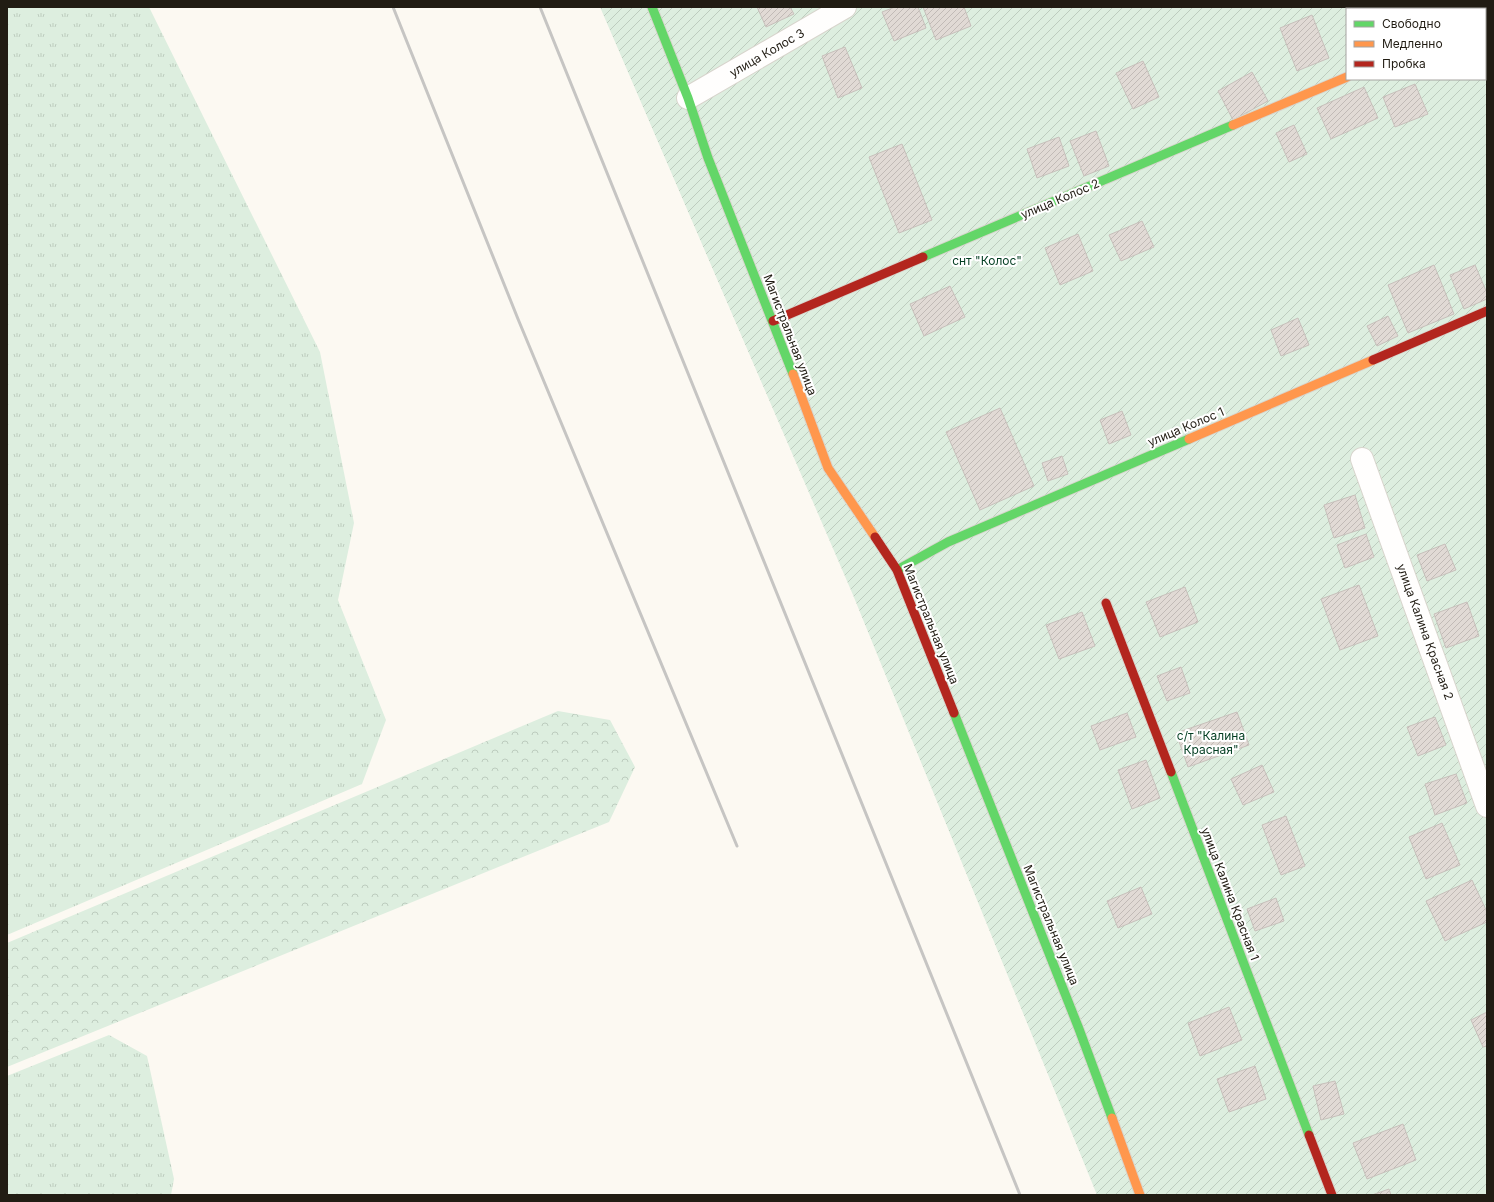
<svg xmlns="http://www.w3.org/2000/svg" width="1494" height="1202" font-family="Inter,sans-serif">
  <defs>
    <pattern id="grass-tufts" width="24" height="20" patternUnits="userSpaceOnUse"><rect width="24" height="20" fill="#ddeedf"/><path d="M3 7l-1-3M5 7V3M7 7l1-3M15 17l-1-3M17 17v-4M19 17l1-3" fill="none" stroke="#bdccbe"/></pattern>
    <pattern id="forest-crowns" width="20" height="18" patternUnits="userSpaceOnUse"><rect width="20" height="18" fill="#ddeedf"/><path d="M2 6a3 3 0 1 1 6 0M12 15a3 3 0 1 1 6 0" fill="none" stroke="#bdccbe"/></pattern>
    <pattern id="garden-furrows" width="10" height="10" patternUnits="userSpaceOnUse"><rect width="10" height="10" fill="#ddeedf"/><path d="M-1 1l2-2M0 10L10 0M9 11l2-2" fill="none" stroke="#bdccbe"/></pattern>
    <pattern id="building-hatch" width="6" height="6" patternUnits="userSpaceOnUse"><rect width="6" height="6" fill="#e1dad5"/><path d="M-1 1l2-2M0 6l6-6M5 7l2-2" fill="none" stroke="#c1bab6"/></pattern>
  </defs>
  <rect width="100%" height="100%" fill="#fcf9f2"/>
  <!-- grass -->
  <path fill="url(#grass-tufts)" d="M7 7H149L320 352 354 523 338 600 386 720 362 784 7 935Z
    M109 1035 147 1056 174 1179 171 1195H7V1076Z"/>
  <!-- forest -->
  <path fill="url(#forest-crowns)" d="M558 711 610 720 635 767 609 822 7 1067V943Z"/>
  <!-- garden -->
  <path fill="url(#garden-furrows)" fill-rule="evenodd" d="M600 7H1487V1195H1097L853 595ZM1347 9H1485V79H1347Z"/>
  <!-- building -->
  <path fill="url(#building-hatch)" stroke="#c7c0bb" d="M757 7H790L794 14 766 27Z
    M895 7H918L926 28 894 41 882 12Z
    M923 7H964L971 26 936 40Z
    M1408 7H1461V8L1405 9Z
    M1312 15 1329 58 1297 71 1280 28Z
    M845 47 862 88 838 98 822 56Z
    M1143 61 1159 97 1133 109 1116 73Z
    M1252 72 1268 101 1233 120 1218 91Z
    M1415 84 1428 114 1395 127 1383 97Z
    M1364 87 1378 118 1331 139 1317 108Z
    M1294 125 1307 154 1289 162 1276 133Z
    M1096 131 1109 166 1084 176 1070 141Z
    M1059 137 1069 166 1037 178 1027 149Z
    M902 144 932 220 899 233 869 157Z
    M1142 221 1154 247 1121 261 1109 235Z
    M1078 234 1093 271 1060 285 1045 248Z
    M1434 265 1454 314 1408 333 1388 285Z
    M1475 265 1487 293V299L1464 309 1450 275Z
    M950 286 965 317 924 336 910 304Z
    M1388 316 1398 336 1377 346 1367 326Z
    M1298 318 1309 345 1281 356 1271 330Z
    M1000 408 1034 486 980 510 946 432Z
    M1122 411 1131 435 1109 444 1100 420Z
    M1062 456 1068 474 1048 481 1042 463Z
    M1355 495 1365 528 1334 538 1324 505Z
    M1366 534 1374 557 1345 568 1337 545Z
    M1445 544 1456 570 1427 581 1417 555Z
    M1359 585 1378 636 1340 650 1321 599Z
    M1185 587 1198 622 1160 637 1146 602Z
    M1467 602 1479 636 1446 648 1434 614Z
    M1082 612 1095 646 1059 659 1046 625Z
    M1181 667 1190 693 1167 701 1157 676Z
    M1237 712 1249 745 1188 767 1176 733Z
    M1127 713 1136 737 1100 750 1091 726Z
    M1435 717 1446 745 1418 756 1407 727Z
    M1146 760 1160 798 1132 809 1118 770Z
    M1262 765 1274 792 1243 805 1231 779Z
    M1456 774 1467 803 1435 815 1425 784Z
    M1286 816 1305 866 1281 875 1262 825Z
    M1442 823 1460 865 1426 879 1409 837Z
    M1472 880 1487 912V922L1445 941 1426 901Z
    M1141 887 1152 914 1118 928 1107 901Z
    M1276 898 1284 921 1255 931 1247 909Z
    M1229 1007 1242 1040 1200 1056 1188 1023Z
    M1487 1012V1046L1483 1047 1471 1020Z
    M1255 1066 1266 1099 1229 1112 1217 1079Z
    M1335 1081 1344 1114 1321 1120 1313 1086Z
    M1403 1124 1416 1160 1367 1179 1353 1143Z
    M1389 1189 1391 1195H1372Z"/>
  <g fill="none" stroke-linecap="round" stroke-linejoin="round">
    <defs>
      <path id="street" d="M1485 19 1487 18
        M688 98 845 7
        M1362 459 1487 806"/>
      <path id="fast" d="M652 7 688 98 708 158 793 374
        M923 257 1233 125
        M897 570 948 542 1189 439
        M954 713 1079 1029 1112 1118
        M1171 772 1309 1135"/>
      <path id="slow" d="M1233 125 1347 77
        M793 374 828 468 875 537
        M1189 439 1373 360
        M1112 1118 1140 1195"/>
      <path id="jam" d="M773 321 923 257
        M1373 360 1487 311
        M875 537 897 570 954 713
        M1106 603 1171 772
        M1309 1135 1332 1195"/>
    </defs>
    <!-- street casing -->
    <use href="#street" stroke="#d8d5cd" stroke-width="24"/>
    <!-- fast casing -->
    <use href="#fast" stroke="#d8d5cd" stroke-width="11"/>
    <!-- slow casing -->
    <use href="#slow" stroke="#d8d5cd" stroke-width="11"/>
    <!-- jam casing -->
    <use href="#jam" stroke="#d8d5cd" stroke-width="11"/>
    <!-- street -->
    <use href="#street" stroke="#fffefd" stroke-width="22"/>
    <!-- fast -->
    <use href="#fast" stroke="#63d668" stroke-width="9"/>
    <!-- slow -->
    <use href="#slow" stroke="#ff974d" stroke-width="9"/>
    <!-- jam -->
    <use href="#jam" stroke="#b3261e" stroke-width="9"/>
    <!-- rail -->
    <path stroke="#c6c5c3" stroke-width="3" d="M393 7 518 319 737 846
      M540 7 1020 1195"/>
  </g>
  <g text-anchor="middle" stroke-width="4" stroke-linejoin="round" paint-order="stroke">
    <!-- street labels -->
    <g font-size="12" fill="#211c13" stroke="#fff">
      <text transform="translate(767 53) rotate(-30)" y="4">улица Колос 3</text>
      <text transform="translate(1060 199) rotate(-23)" y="4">улица Колос 2</text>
      <text transform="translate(790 335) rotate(69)" y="4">Магистральная улица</text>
      <text transform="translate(1186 427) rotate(-23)" y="4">улица Колос 1</text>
      <text transform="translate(931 624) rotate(68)" y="4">Магистральная улица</text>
      <text transform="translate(1425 632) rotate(70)" y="4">улица Калина Красная 2</text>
      <text transform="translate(1230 894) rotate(69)" y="4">улица Калина Красная 1</text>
      <text transform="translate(1051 925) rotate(68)" y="4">Магистральная улица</text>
    </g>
    <!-- park labels -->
    <g font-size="12" fill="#023d21" stroke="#fff">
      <text x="987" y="265">снт "Колос"</text>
      <text x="1211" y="740">с/т "Калина<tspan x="1211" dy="14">Красная"</tspan></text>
    </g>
  </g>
  <!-- border -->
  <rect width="1494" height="1202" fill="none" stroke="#211c13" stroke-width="16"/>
  <!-- legend -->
  <rect x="1346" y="8" width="140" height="72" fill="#ffffff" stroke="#a6a4a1"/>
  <rect x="1354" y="21" width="20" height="6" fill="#63d668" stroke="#a6a4a1"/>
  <text x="1382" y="28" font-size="12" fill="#211c13">Свободно</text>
  <rect x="1354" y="41" width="20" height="6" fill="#ff974d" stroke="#a6a4a1"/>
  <text x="1382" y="48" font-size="12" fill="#211c13">Медленно</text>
  <rect x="1354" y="61" width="20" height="6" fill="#b3261e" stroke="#a6a4a1"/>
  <text x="1382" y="68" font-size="12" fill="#211c13">Пробка</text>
</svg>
